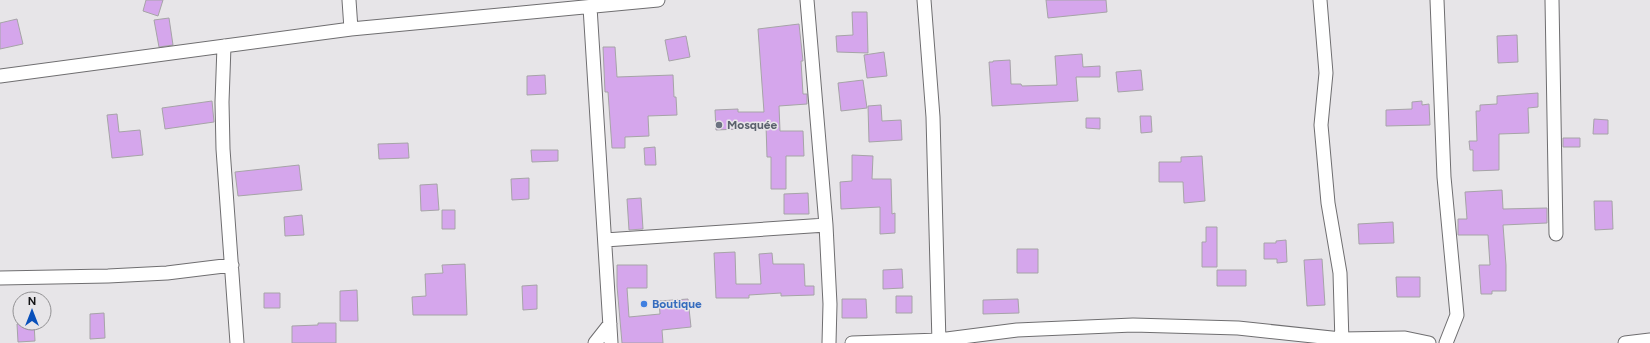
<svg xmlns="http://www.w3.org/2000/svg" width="1650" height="343" font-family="Figtree,sans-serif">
  <rect width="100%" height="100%" fill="#e7e5e8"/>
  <!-- building -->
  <path fill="#d5a6ec" stroke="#a6a4a7" d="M146 0H163L158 16 143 11Z
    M1046 0H1106L1107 12 1048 18Z
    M852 12H867L868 53 837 52 836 36 853 35Z
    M169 18 173 45 159 47 154 20Z
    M17 19 23 44 0 49V23Z
    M799 24 803 61H801L803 94H807V104L779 106 780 131H803L804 156H786V189H771V157H767L766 125H739V129L716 130 715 110 738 109V112H764L758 29Z
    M1517 35 1518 62 1498 63 1497 36Z
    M686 36 690 57 669 61 665 40Z
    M603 47H615L617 77 673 75 674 97H676L677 115 648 116 649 136 625 137V148H612L608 92H605Z
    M884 52 887 76 867 78 864 55Z
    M1082 54 1083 67 1100 66V77H1076L1078 101 992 106 989 62H993V61L1010 60 1011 84H1021L1022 86 1057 85 1055 56Z
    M1141 70 1143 90 1118 92 1116 72Z
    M545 75 546 94 527 95V76Z
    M863 80 867 108 841 111 838 83Z
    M1538 93V107L1528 108 1529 133 1499 134V170L1473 171V150H1470L1469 141H1477L1476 111H1480V105L1497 104V96Z
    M212 101 214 122 165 129 162 108Z
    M1422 101V105L1429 104 1430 125 1386 126V110L1412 109V102Z
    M881 105 882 121 901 120 902 140 869 142 868 106Z
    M117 114 119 132 140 130 143 155 112 158 107 115Z
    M1140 116H1151L1152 132 1141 133Z
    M1086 118H1100V129L1086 128Z
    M1594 119 1608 120V134H1593Z
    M1563 138H1580V147H1563Z
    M408 143 409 158 379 159 378 144Z
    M655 147 656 165H645L644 148Z
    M531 150H558V161L532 162Z
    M852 155 873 156 872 179H891L892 214 895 213V233L880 234V207L841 209 840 182 852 181Z
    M1202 156 1205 201 1184 203 1183 182H1159V162H1181V157Z
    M299 165 302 190 238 196 235 172Z
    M529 178V199L512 200 511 179Z
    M437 184 439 210 421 211 420 185Z
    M1502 190 1503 209 1547 208V223L1503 225 1506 265V291H1492V294H1481L1479 265H1490L1488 235H1458V219H1467L1465 192Z
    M808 193 809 214H784V194Z
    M641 198 643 229 629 230 627 199Z
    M1594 201H1612L1613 229 1595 230Z
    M442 210H455V229H442Z
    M302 215 304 235 285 236 284 217Z
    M1393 222 1394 243 1359 244 1358 224Z
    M1206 227H1217V267H1202V242H1206Z
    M1286 240 1287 262 1277 263V259H1264V243H1276V241Z
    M1017 249H1038V273H1017Z
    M735 252 736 284H761L759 254 772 253 773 264H804L805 286H814V295L781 296V293L749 295V298H716L714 253Z
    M1322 259 1325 305 1307 306 1304 260Z
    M465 264 467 315H413L412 297 426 296 425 274 443 273 442 265Z
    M617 265H647V288H627L629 317 660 314 659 301 688 299 691 327 662 330 663 343H622L617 286Z
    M902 269 903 288 883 289V270Z
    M1217 270H1246V286H1217Z
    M1396 277H1420V297H1397Z
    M537 285V309L523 310 522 286Z
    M357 290 358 321H340V291Z
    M264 293H280V308H264Z
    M896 296H912V313H896Z
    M842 299H866L867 318H842Z
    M1018 299 1019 313 983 314V300Z
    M104 313 105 338 90 339V314Z
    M34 323 35 341 18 342 17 324Z
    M318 323H336V343H292V326L318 325Z"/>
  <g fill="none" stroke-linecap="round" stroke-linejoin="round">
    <defs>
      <path id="minor" d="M349 0 351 29
        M807 0 826 225 830 304 829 343
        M924 0 933 117 939 343
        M1320 0 1326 73 1321 125 1328 203 1340 273 1342 343
        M1437 0 1444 177 1457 315 1446 343
        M1552 0 1556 234
        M590 7 611 343
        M224 46 222 102 223 149 237 343
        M0 76 351 29 658 0
        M605 240 826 225
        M0 278 108 276 167 273 232 265
        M595 343 610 324
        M852 343 939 340 1017 330 1133 325 1238 328 1341 339 1405 338 1429 343
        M1625 343 1650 340"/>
    </defs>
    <!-- minor casing -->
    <use href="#minor" stroke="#6f6e70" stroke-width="15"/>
    <!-- minor -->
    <use href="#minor" stroke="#fff" stroke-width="13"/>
  </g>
  <!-- markers -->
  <circle fill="#6b7280" stroke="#e7e5e8" stroke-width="1.5" cx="719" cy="125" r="4"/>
  <circle fill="#3f7fe0" stroke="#e7e5e8" stroke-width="1.5" cx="644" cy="304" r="4"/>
  <g text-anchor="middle" stroke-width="3" stroke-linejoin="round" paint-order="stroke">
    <!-- worship labels -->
    <g font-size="12" font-weight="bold" fill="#5b616d" stroke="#e7e5e8" text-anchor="start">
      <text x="727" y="129">Mosquée</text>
    </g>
    <!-- shop labels -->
    <g font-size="12" font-weight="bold" fill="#366cbe" stroke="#e7e5e8" text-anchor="start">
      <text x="652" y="308">Boutique</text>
    </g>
  </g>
  <!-- north arrow -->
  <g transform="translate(32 311)"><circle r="19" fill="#e7e5e8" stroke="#929193"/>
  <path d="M0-3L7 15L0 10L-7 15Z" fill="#0950ba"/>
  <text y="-6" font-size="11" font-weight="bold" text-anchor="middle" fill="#131314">N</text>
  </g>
</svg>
